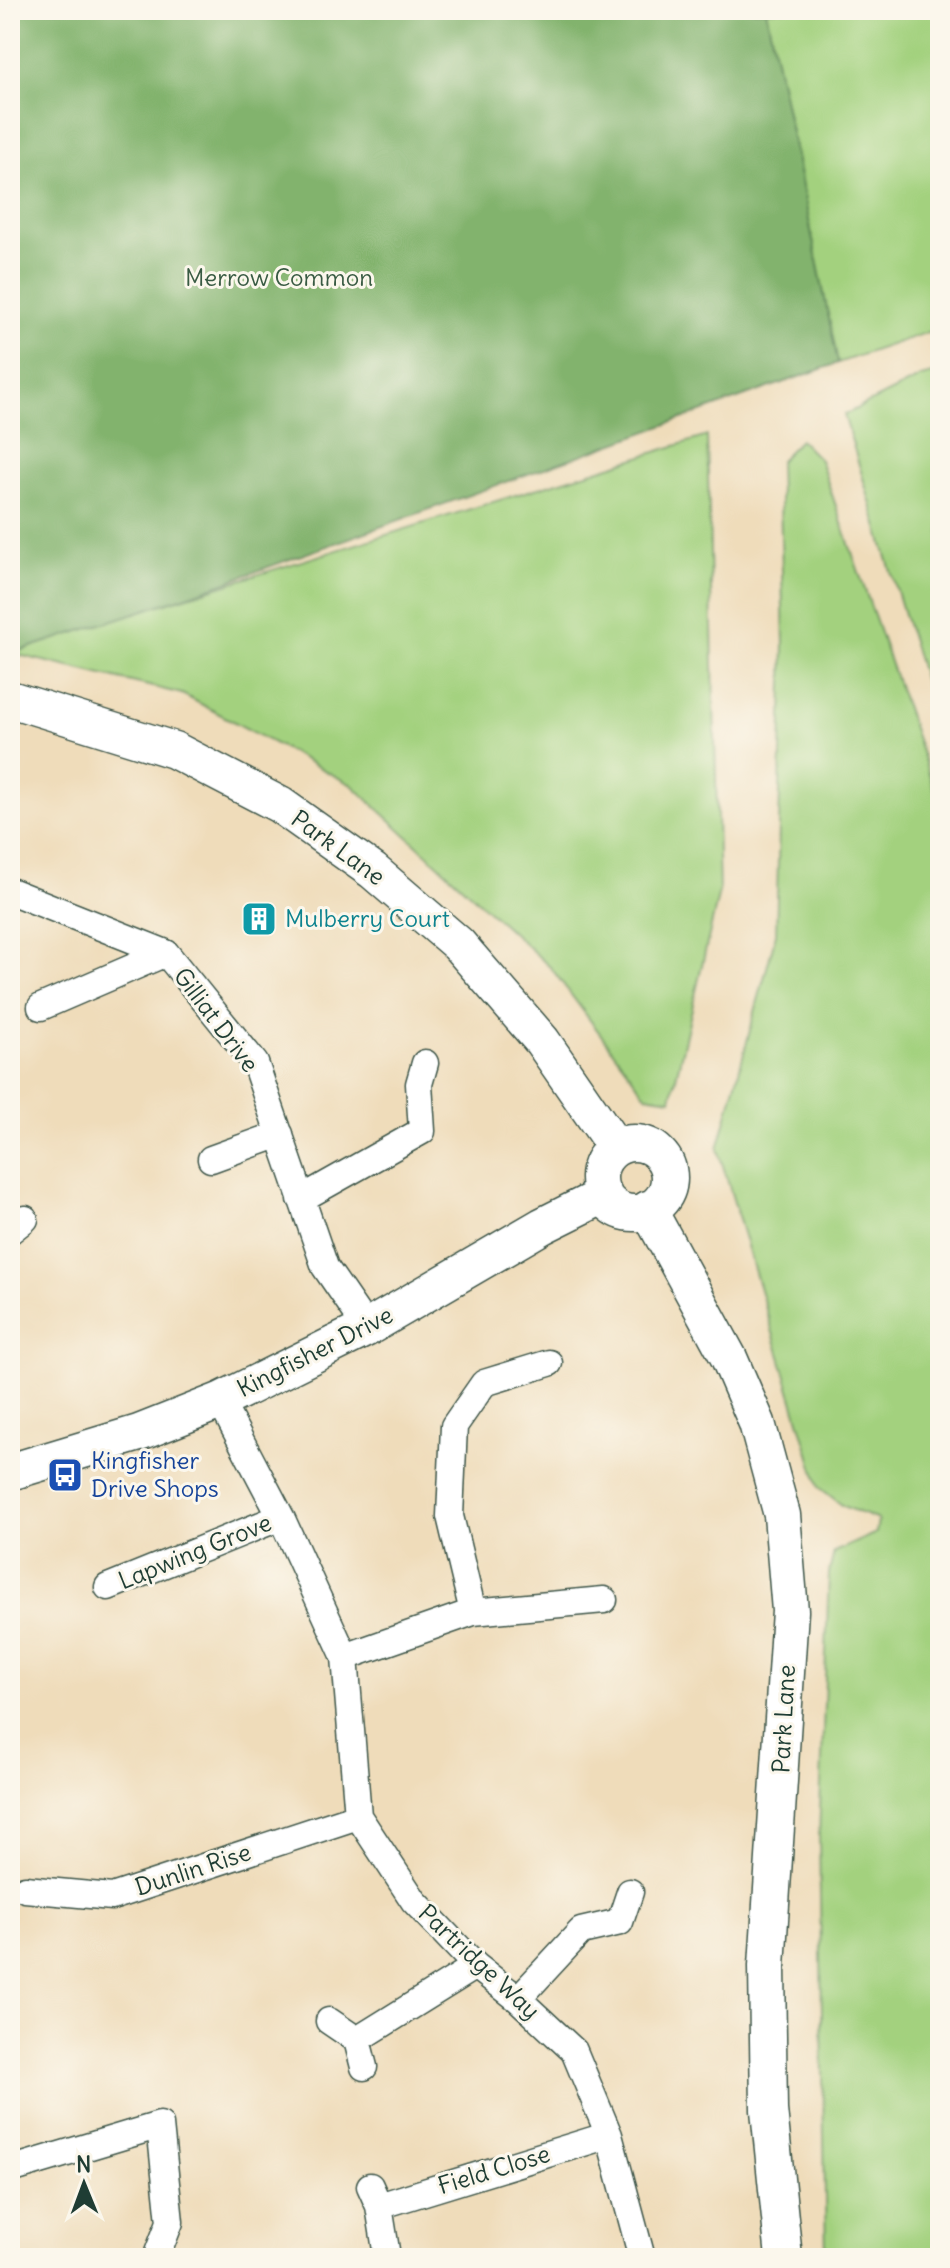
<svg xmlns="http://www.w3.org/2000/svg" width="950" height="2268" font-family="Delius,sans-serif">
  <rect width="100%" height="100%" fill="#fbf7ec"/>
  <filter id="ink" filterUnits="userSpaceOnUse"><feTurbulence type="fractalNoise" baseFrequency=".0125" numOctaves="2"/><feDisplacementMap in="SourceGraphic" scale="16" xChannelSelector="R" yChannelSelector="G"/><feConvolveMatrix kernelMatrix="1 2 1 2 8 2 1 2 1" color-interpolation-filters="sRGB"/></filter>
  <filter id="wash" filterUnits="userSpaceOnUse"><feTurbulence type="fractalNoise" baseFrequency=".006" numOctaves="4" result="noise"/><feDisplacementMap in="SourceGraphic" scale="32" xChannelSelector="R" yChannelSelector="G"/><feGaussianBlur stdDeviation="1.8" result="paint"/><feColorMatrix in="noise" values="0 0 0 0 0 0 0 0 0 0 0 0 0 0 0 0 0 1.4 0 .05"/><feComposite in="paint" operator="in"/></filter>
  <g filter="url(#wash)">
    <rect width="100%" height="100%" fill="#efdcba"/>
    <!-- green -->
    <path fill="#a3d17e" stroke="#618759" stroke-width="2" d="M766 10H940V328L838 363Z
      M940 372V734L844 415 921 377Z
      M707 436 719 892 671 1099 646 1095 551 968 352 785 182 694 10 653V651Z
      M800 440 820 460 940 806V2258H826L819 1836 829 1573 834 1552 876 1533 878 1520 843 1506 819 1487 718 1149 776 934 784 645 779 461Z"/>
    <!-- forest -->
    <path fill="#82b36d" stroke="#507850" stroke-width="2" d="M10 10H766L838 363 190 595 10 654Z"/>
  </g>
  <g filter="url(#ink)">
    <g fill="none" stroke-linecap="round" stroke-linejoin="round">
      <defs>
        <path id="street" d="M10 891 166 953 255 1063 325 1267 367 1328
          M41 1007 166 953
          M211 1159 280 1134
          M301 1199 422 1131 419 1084 425 1063
          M10 1231 25 1219
          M549 1363 484 1383 454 1426 450 1516 473 1612 604 1600
          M220 1401 281 1517 345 1657 358 1816 414 1901 476 1966 518 1999 574 2051 609 2135 642 2258
          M108 1587 281 1517
          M345 1657 473 1612
          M25 1889 112 1897 358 1816
          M518 1999 581 1931 620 1922 630 1892
          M329 2021 357 2040 364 2067
          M357 2040 476 1966
          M10 2170 160 2125 170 2222 156 2258
          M370 2186 379 2206 386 2250
          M379 2206 609 2135"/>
        <path id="secondary" d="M10 699 174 750 280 805 373 871 458 944 542 1041 616 1148
          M599 1178a35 35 0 1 1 70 0a35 35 0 1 1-70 0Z
          M648 1209 729 1358 757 1423 782 1515 790 1611 767 1966 769 2110 784 2258
          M10 1472 139 1433 220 1401 367 1328 542 1226 604 1195"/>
      </defs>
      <!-- street casing -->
      <use href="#street" stroke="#3e5548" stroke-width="29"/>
      <!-- secondary casing -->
      <use href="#secondary" stroke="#3e5548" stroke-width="39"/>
      <!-- street -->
      <use href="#street" stroke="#fff" stroke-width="26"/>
      <!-- secondary -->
      <use href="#secondary" stroke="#fff" stroke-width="36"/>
    </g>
  </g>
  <!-- icons -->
  <defs>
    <symbol id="building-square" viewBox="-11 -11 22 22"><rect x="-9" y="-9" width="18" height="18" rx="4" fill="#0f9aa8" stroke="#fbf7ec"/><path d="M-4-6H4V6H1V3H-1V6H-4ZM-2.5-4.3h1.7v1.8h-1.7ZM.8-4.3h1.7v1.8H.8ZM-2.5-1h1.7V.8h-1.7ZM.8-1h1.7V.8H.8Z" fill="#fff"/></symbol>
    <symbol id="bus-square" viewBox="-11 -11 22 22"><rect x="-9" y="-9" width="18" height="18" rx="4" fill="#1a4fb4" stroke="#fbf7ec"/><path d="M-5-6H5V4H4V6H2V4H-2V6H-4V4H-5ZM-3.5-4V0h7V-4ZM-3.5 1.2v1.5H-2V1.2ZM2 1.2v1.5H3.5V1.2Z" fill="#fff"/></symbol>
  </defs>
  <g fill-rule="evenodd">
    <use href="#building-square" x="239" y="899" width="40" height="40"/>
    <use href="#bus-square" x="45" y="1455" width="40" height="40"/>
  </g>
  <g text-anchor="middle" stroke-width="6" stroke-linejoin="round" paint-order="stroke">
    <!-- park labels -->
    <g font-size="24" fill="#395b43" stroke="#fbf7ec">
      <text x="279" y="286">Merrow Common</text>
    </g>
    <!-- street labels -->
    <g font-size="24" fill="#1f3d34" stroke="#fbf7ec">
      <text transform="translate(338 848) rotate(36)" y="8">Park Lane</text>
      <text transform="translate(216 1020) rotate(53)" y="8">Gilliat Drive</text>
      <text transform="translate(315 1352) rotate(-27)" y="8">Kingfisher Drive</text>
      <text transform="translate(195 1552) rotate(-22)" y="8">Lapwing Grove</text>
      <text transform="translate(784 1719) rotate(-87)" y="8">Park Lane</text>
      <text transform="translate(193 1870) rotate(-18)" y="8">Dunlin Rise</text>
      <text transform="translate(479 1962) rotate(43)" y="8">Partridge Way</text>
      <text transform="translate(494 2170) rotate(-17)" y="8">Field Close</text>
    </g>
    <!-- culture labels -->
    <g font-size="24" fill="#0d838f" stroke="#fbf7ec" text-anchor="start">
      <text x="285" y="927">Mulberry Court</text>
    </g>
    <!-- transit labels -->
    <g font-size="24" fill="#164399" stroke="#fbf7ec" text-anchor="start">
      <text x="91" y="1469">Kingfisher<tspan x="91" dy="28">Drive Shops</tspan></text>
    </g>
  </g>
  <!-- margin -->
  <rect width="950" height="2268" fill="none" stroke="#fbf7ec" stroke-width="40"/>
  <!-- north arrow -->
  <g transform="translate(84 2184) rotate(359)" stroke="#fbf7ec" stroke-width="6" paint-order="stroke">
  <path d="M0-6L14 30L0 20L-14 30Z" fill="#1f3d34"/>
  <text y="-12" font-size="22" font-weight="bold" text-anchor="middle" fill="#1f3d34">N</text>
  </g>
</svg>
